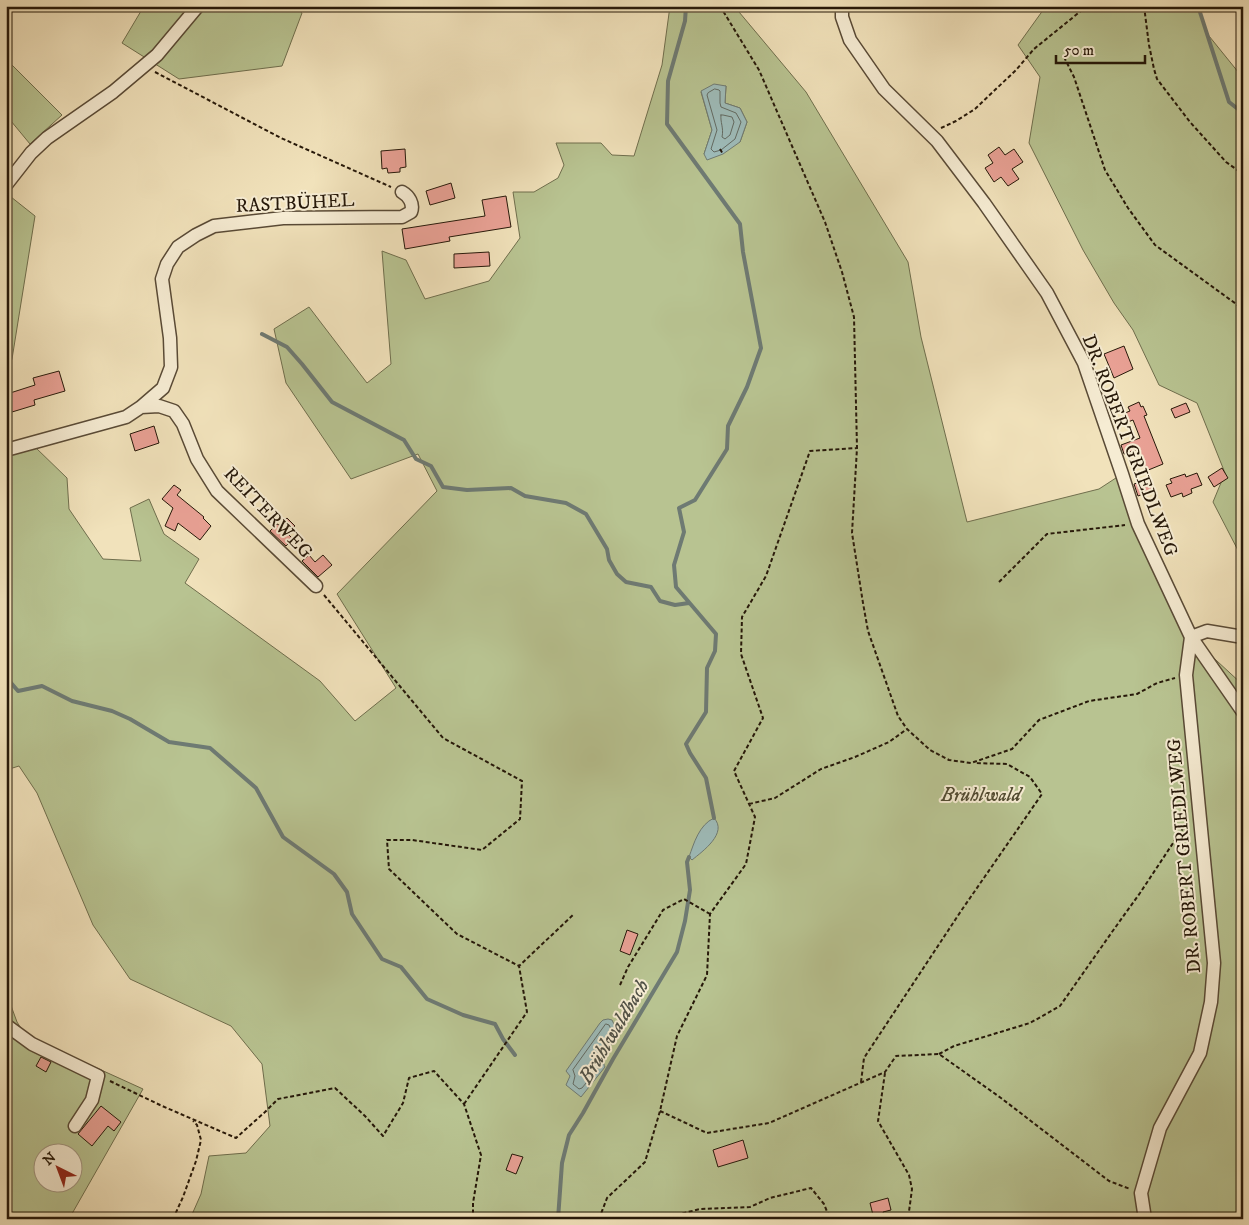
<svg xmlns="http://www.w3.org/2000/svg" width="1249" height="1225" font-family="'IM FELL DW Pica',serif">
  <rect width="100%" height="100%" fill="#f1e2bb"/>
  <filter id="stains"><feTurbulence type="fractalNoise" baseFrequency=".004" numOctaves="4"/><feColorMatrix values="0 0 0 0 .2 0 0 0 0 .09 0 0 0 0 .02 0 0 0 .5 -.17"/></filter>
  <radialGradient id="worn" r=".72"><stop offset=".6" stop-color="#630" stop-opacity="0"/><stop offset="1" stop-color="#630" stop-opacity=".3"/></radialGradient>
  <!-- green -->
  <path fill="#b8c391" stroke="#6f6e4d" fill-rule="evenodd" d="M144 6H294L302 13 282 66 179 79 122 43Z
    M670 6H734L806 92 908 262 921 337 967 522 1099 489 1122 474 1191 637 1243 685V1219H190L201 1194 209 1156 246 1153 270 1126 262 1064 231 1026 130 979 93 925 37 793 19 766 6 770V455L35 447 67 478 69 509 103 559 141 561 130 508 149 499 164 534 199 559 185 583 320 681 355 721 396 688 337 594 437 491 418 454 351 479 286 383 274 329 309 307 367 383 391 364 382 251 406 260 425 299 489 281 520 238 513 192H534L558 178 564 165 556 143H601L612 155 634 156 662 65ZM726 86 725 103 740 108 747 122 740 142 704 154 712 130 701 92Z
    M1046 6H1199L1205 31 1243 78V560L1213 502 1225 473 1197 403 1159 385 1133 330 1114 303 1083 250 1029 143 1040 77 1018 45Z
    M6 59 62 115 30 144 6 115Z
    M6 193 35 216 12 359 6 372Z
    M6 992 17 1022 24 1033 55 1049 143 1089 69 1219H6ZM42 1152H72V1182H42Z"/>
  <!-- water -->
  <path fill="#9ebcba" stroke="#6e7a73" d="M714 84 726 86 725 103 740 108 747 122 740 142 723 154 707 160 704 154 712 130 701 91Z
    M714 818C728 833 703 851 692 860L689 857C694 843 699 825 714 818Z
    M608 1019 612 1020 618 1033C615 1042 605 1050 604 1059 603 1062 604 1065 605 1067L581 1097 566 1085 570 1076 566 1071 600 1023 603 1020Z"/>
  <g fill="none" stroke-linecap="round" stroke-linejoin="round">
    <!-- shore -->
    <path stroke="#626a62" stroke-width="1" d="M715 89 719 90 720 91V103L721 107 736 113 741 122 735 139 721 150 714 152 711 149 717 130 707 95 708 93Z
      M721 115H723L732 117 734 122 730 135 725 139 722 137C724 128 720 122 721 115Z
      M606 1024 609 1025 613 1033 603 1049 599 1057V1067L582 1088 579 1089 573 1084 575 1076 573 1070Z"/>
    <!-- stream -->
    <path stroke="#6e7a73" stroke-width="4" d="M686 6 685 21 668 81 667 124 740 224 743 252 761 348 747 387 728 426 727 449 695 500 679 508 684 532 674 565 676 587 716 634 715 651 707 668 706 712 686 744 690 753 706 778 714 818
      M1198 6 1229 102 1243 113
      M262 334 287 347 302 364 332 402 404 440 416 459 431 466 443 487 467 490 511 488 525 496 566 503 586 514 607 549 609 560 617 574 626 582 651 587 660 601 675 605 689 603
      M6 677 18 691 42 686 72 701 112 711 130 719 169 742 210 748 256 788 283 837 334 874 347 892 352 914 382 959 401 967 427 999 463 1015 495 1024 503 1039 515 1055
      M558 1219 562 1163 569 1135 583 1113 613 1059 677 952 685 921 690 890 687 862 689 857"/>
  </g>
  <!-- building -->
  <path fill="#e9a195" stroke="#261809" d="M999 147 1005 155 1014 149 1023 162 1012 169 1019 179 1008 186 1001 177 994 182 985 168 993 163 988 155Z
    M405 149 406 167 400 168V172L388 173 387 168 382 169 381 151Z
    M451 183 455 198 430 205 426 191Z
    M506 196 511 227 449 237 450 241 405 249 402 229 485 216 482 200Z
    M489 252 490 266 454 268V254Z
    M1124 346 1133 369 1114 378 1104 354Z
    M59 371 65 391 34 400 35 405 12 412 7 394 35 385 33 378Z
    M1139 402 1141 407 1143 406 1147 415 1144 416 1163 464 1146 471 1138 449 1124 454 1121 445 1140 438 1133 420 1128 422 1125 413 1130 411 1128 407Z
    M1186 403 1190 412 1175 418 1171 409Z
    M154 426 159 443 135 451 130 434Z
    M1222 468 1228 478 1214 487 1208 477Z
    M1197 473 1202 485 1191 489 1192 493 1183 497 1182 493 1171 497 1166 485 1172 483 1170 479 1185 474 1186 477Z
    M1150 479 1154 490 1138 496 1134 484Z
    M174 485 181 490 177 495 204 517 203 518 211 526 200 540 178 523 175 531 165 526 173 508 162 499Z
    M287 518 295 526 287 533 293 539 286 546 270 531 277 524 279 525Z
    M309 555 315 562 323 555 332 565 318 577 302 561Z
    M627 930 638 934 630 955 620 951Z
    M41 1057 51 1062 46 1072 36 1066Z
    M101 1106 121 1122 114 1131 108 1126 92 1146 78 1134Z
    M743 1140 748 1158 718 1167 713 1150Z
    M512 1154 523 1157 516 1174 506 1170Z
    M888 1198 891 1210 883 1212 885 1219H874L870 1203Z"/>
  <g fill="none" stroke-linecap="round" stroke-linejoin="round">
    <defs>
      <path id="minor" d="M842 6V17L850 40 884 89 937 141 984 203 1047 293 1084 363 1122 474 1138 524 1191 637 1186 675 1214 963 1211 1002 1200 1053 1160 1128 1141 1193 1145 1219
        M6 185 31 153 47 138 113 92 157 55 198 6
        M141 407 159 406 174 411 183 424 197 459 217 491 316 586
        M6 450 126 417 141 407 163 388 171 367 170 338 162 279 167 264 178 247 196 235 214 226 283 218 402 217 411 212C414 204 409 196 402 192
        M1243 637 1207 631 1191 637 1243 712
        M6 1025 32 1044 98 1076 92 1100 75 1126"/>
    </defs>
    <!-- minor casing -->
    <use href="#minor" stroke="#594a36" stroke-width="15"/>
    <!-- path -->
    <path stroke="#261809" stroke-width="2" stroke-dasharray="4 2.5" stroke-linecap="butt" d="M720 6 759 70 825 222 842 272 854 317 857 448 852 533 863 603 868 631 898 716 907 729
      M1144 6 1149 45 1154 69 1157 79 1190 122 1226 162 1243 174
      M1064 57 1074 77 1105 170 1128 208 1155 245 1243 309
      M155 72 281 138 391 187
      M941 128 956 121 975 109 1016 70 1034 49 1087 6
      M720 149 723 154
      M999 582 1047 534 1125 525
      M324 595 443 738 522 781 520 819 482 850 412 840H387L389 869 457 934 519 966 574 914
      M749 804 775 798 821 769 855 757 889 742 907 729 930 750 949 760 971 763 1012 749 1039 720 1089 701 1137 694 1157 683 1175 678
      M620 985 628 967 663 910 684 899 710 914
      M939 1054 954 1046 1030 1023 1060 1006 1112 932 1140 893 1187 822
      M885 1073 878 1121 909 1175 912 1189 908 1219
      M110 1081 160 1105 236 1138 265 1112 278 1099 335 1088 365 1116 383 1136 403 1103 409 1078 434 1071 464 1104 481 1155 473 1203V1219
      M861 1082 864 1058 961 911 1042 794 1030 777 1007 764 975 763
      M464 1104 527 1012 519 966
      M660 1111 707 1133 769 1123 885 1072 896 1056 939 1054 1001 1098 1109 1181 1130 1189
      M173 1219 183 1197 196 1161 201 1140 197 1125 193 1121
      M599 1219 607 1198 645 1162 660 1111 677 1036 707 975 710 914 746 864 755 817 734 771 763 718 741 654 742 617 766 576 810 451 857 448
      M671 1219 676 1215 700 1209 750 1207 770 1198 811 1188 824 1204 830 1219"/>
    <!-- minor -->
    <use href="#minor" stroke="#f6ecd3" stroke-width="12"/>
  </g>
  <g text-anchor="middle" stroke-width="4" stroke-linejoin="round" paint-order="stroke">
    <!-- street labels -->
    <g font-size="19" fill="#261809" stroke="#f6ecd3">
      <text transform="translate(295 202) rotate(-3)" y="7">RASTBÜHEL</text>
      <text transform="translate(1131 445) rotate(69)" y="7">DR. ROBERT GRIEDLWEG</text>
      <text transform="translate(269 512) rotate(46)" y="7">REITERWEG</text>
      <text transform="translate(1183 856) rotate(-95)" y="7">DR. ROBERT GRIEDLWEG</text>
    </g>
    <!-- park labels -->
    <g font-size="19" font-style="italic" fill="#524b32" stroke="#f6ecd3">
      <text x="981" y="801">Brühlwald</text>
    </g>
    <!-- water labels -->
    <g font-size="20" font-style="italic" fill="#505147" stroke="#f6ecd3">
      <text transform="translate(613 1031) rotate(-59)" y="7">Brühlwaldbach</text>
    </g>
  </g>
  <!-- margin -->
  <rect width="1249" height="1225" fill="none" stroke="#f1e2bb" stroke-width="25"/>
  <rect x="8" y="8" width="1234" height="1210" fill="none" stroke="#261809" stroke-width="2.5"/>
  <rect x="12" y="12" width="1224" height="1200" fill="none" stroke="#261809"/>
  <!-- north arrow -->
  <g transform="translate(58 1168) rotate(318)"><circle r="24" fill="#f6ecd3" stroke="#a39782"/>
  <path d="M0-4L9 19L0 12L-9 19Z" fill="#8f2418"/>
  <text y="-8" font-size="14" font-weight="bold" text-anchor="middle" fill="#261809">N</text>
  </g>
  <!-- scale -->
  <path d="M1056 55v8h89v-8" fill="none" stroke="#261809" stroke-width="2.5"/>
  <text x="1064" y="55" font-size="15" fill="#261809" stroke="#f6ecd3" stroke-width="4" paint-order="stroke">50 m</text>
  <rect width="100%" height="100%" filter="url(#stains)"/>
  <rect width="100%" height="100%" fill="url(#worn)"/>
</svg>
